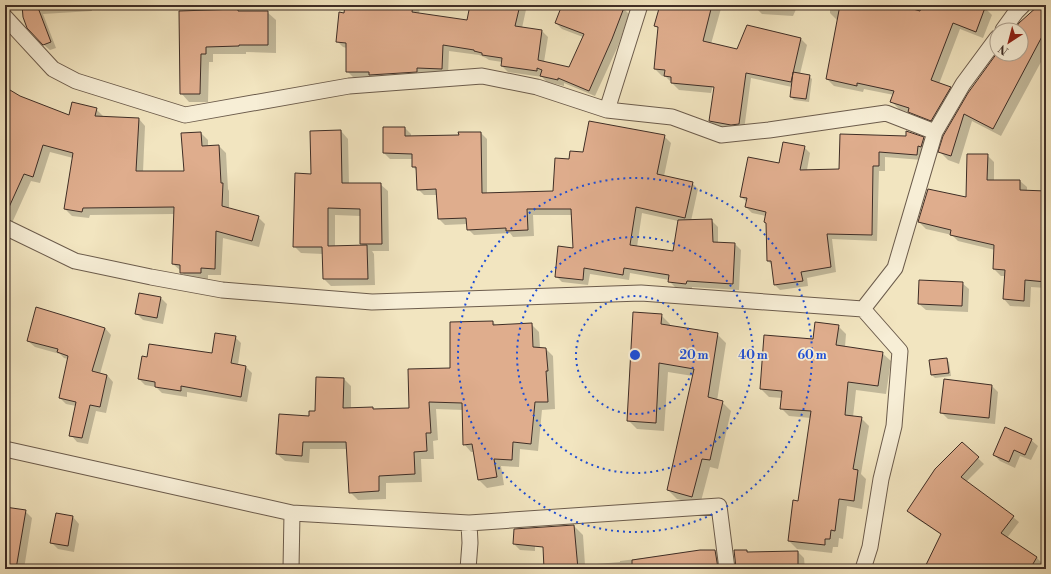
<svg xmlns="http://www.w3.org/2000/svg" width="1051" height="574" font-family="'Libre Bodoni',serif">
  <rect width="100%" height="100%" fill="#f2e5c0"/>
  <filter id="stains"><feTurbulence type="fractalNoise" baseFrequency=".005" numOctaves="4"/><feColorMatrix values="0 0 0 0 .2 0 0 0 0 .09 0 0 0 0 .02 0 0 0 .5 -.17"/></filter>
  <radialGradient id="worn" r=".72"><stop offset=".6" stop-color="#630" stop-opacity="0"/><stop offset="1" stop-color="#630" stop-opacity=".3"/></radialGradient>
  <!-- shadow -->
  <path fill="#0003" fill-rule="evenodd" d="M23 5H91L92 11 43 14 56 48 50 50 44 45Z
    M346 5H418L420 7 419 14 467 21 471 5H527L522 28 542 31 548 37 544 62 570 68 583 37 562 29 556 23 563 5H616L623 8 629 14 618 46 595 96 564 83V86L547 82 542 77 508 72 502 66V62L489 60 486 58 479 55 449 51 448 75 353 77 347 71V48L343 47 337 41 345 14Z
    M661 5H722L711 44 721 52 711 93 679 90 666 77 662 76 655 69 659 29 655 25Z
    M757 5H798L793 16 762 14 756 8Z
    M830 5H978L985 8 992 15 983 38 960 29 939 84 950 88 957 95 938 127 917 119 911 113 899 109 892 102 894 95 864 89 863 92 834 86 827 79 839 20H837L830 13Z
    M1034 5H1046V129L1041 62 1001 136 972 121 959 164 948 160 940 152 972 88 1021 54V30H1015L1035 10Z
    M237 10 239 12H267L276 20V53L246 52V54H213V62H209L208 102H189L181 93 180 12Z
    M801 39 807 45 800 74 809 76 812 79 809 102 794 100 791 97 792 87 751 78 744 130H738L716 127 710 121 738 50Z
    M20 97 70 116 96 109 103 116V117L139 119 145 126 143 172H185L182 134 201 133 208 140V147L219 146 226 153 228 189 229 191V209L258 217 265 224 259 247 223 238 221 275H208V280L188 279 181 271 173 264 174 214 90 215 89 218 72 216 65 209 73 158 50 152 40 183 31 181 12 223 5 220V99Z
    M405 128 411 134V137L460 136 481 133 487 139V194L554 192 570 160 584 153 664 136 671 143 664 176 692 183 698 189 691 221 711 220 718 227V243L735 244 741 250 739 290 692 287V290L675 287 669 281V280L630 273 629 280 590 274 588 285 562 282 556 276 574 249 572 215H533L534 236 513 237 510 233 474 235 468 229 467 224 445 225 439 219 438 195H424L418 189 417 171 413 167V159H390L384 153ZM642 213 678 221 674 253 637 247Z
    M341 131 348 139 349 184H380L388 191 389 251H372L374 254 375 285 331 286 324 279 323 254 301 253 294 246ZM335 215 361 216V244L364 246 335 247Z
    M841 135 923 138 929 144 922 160 885 157V171H879L877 241 832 239 836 272 807 278 808 286 780 290 775 285 773 266 768 261 766 216 752 213 746 207 747 202 741 197 780 165 804 147 810 153 807 170H840Z
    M987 155 994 162V181H1020L1027 187V191L1046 192V288L1031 287 1030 307 1010 306 1004 299 1005 276H1001L994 269 995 250 958 241 952 235 926 229 919 222 967 199Z
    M962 283 969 289 968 312 926 310 919 304Z
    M161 298 167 304 163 324 143 320 136 313Z
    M661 315 670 324V326L717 334 726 343 717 401 722 402 731 411 718 469 710 467 700 505 677 499 668 490 693 376 668 372 664 431 637 429 628 420Z
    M493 322 497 326 531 324 539 332 540 348 546 349 553 356 555 409 542 410 538 451 520 449 519 467 501 466 504 485 487 488 479 480 474 452H471L464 444 463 410 436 409 438 440 433 441 434 459H421L422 482 386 483V499L358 500 350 492 348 449H310L309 463 285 461 277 454 316 412 344 379 351 386V409L372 408 374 410 410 409 451 369Z
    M838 326 846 334 845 347 882 353 891 361 886 394 856 390 853 417 861 418 869 426 861 474 866 479 862 509 847 506 843 539 839 538 838 547H833L832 553 797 549 789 541 799 502 811 418 789 416 781 408 782 398 769 397 761 389 814 340Z
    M105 328 111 335 100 374 107 375 113 382 106 413 96 411 88 444 77 442 71 435 76 406 66 404 60 398 68 359 64 358 60 354 35 347 28 341Z
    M235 337 241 343 238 365 246 367 252 373 247 402 187 392V397L162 393 156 387 145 385 139 379 213 355Z
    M946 359 949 362 951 376 935 378 932 375Z
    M992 386 998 392 995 424 948 419 941 412Z
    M1031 440 1038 446 1031 460 1020 456 1015 468 1000 461 994 455Z
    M962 443 984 464 966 482 1013 517 1019 522 1007 538 1037 558 1043 564 1039 569H925L942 535 914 517 909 511Z
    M5 508 25 511 32 518 24 569H5Z
    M57 514 73 517 79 524 74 552 58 549 51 542Z
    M574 526 583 535 585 565 620 562V561L700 551H715L724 559 725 569H557Z
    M535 535V551L520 550 514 544Z
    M747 551 749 553 798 552 804 558 805 569H738L737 568Z
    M906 566 914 569H905Z"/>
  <!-- building -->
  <path fill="#dfad8d" stroke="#3f2e26" d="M22 5H37L51 42 43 45 27 28 23 17Z
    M345 5H413L412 12 467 20 470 5H520L515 26 542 30 538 60 569 67 584 34 555 23 562 5H625L612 39 589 91 558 78V80L540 76 542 70 537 68V71L501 66 502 58 482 55V53L474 51V50L443 45 442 69 417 68V72L369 75V72H346V43L336 42 339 12 344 13Z
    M660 5H712L703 41 737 49 747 25 801 38 791 82 746 73 739 124 731 125 709 121 714 87 671 83V77L664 76 665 70 654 69 658 27 654 26Z
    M840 5H899L920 11 922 5H986L976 32 953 23 931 80 951 87 931 121 908 112 909 108 890 102 894 91 857 83V86L826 79Z
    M1039 5H1046V29L993 129 964 114 951 156 938 152 943 136 968 93 997 53 1021 54V30H1014L1019 23Z
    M238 9V11H268V45H239V46L206 47V54H201L200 94H180L179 11Z
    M793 72 810 75 806 99 790 97Z
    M5 87 20 96 69 115 72 102 97 108 95 116 139 118 136 171H184L181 133 201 132 202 146 219 145 221 183H223L222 206 259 216 252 241 216 231 215 269 201 268V273H180V265L172 264 174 207 83 208 82 212 64 209 73 153 43 145 33 177 24 174 5 216Z
    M589 121 665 135 657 174 693 182 685 218 636 207 630 245 673 251 678 220 712 219 713 242 735 243 733 284 687 281 686 284 668 282 669 275 624 268 623 275 584 268 583 280 555 277 558 246 573 248 571 209H527L528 230 506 231V228L467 230 466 218 438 219 436 189 417 190 416 167H412V154L383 153V127H405V136L459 135 458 132H481L482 193 553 191 555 158 569 159 570 151 583 152Z
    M341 130 342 183H381L382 244H360V209L328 208V246L367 245 368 279H323L322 247H293L295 173 311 174 310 131Z
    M906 131 924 137 921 147 918 146 917 155 879 152V166H873L872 235 827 234 831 267 801 272 803 281 774 285 771 261H767L766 223 764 222 766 212 745 207 747 198 740 197 748 157 779 163 783 142 805 146 800 170 839 169 840 134 906 136Z
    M967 154H988L987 180H1020V190L1046 191V282L1025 280 1024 301 1003 299 1005 270 993 269 994 245 950 235 951 230 918 222 928 189 966 197Z
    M919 280 963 282 962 306 918 304Z
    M139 293 161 297 157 318 135 314Z
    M36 307 105 328 92 371 107 375 100 407 90 405 82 438 69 436 76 402 59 398 68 356 57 352 58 349 27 341Z
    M633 312 662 314 661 324 718 333 708 397 723 401 710 460 702 459 692 497 667 490 694 369 659 363 656 423 627 421Z
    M493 321V325L532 323 533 347 546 348 548 371H546L548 402H535L531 444 513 442 512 460 494 459 497 477 478 480 472 444 463 445 462 403 429 402 431 433H426L427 451 414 452 415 474 379 476V491L349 493 346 442H303L302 456 276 454 279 414 309 416V411H315L316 377 344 378 343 408 373 407V409L409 408 408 369 450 368V322Z
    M815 322 839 325 836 345 883 352 878 386 848 382 845 415 862 417 853 469 858 470 854 501 839 499 835 531 831 530 830 539H825V545L788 541 793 500 798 501 811 411 780 409 782 391 760 389 764 335 813 339Z
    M215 333 236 336 231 363 246 366 241 397 181 386V391L155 387V382L138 379 142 356 147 357 149 344 212 353Z
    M947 358 949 373 931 375 929 360Z
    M944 379 992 385 989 418 940 413Z
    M1005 427 1032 439 1025 455 1014 450 1009 462 993 455Z
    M962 442 979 457 961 477 1014 516 1001 533 1037 557 1030 569H924L941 534 907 511 935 469Z
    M5 507 26 510 16 569H5Z
    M56 513 73 516 68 546 50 543Z
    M574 525 578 569H544L543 547 513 544 514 529Z
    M700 550H715L718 568 632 569V560Z
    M734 550H747V552L798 551V569L736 568Z"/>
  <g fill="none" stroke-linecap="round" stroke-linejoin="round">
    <defs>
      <path id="minor" d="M5 17 53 69 76 81 185 115 349 86 482 76 537 87 607 110 672 117 721 135 769 130 886 113 935 132
        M1003 30 1016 12 1023 5
        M607 110 640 5
        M5 227 75 261 151 277 222 290 372 302 641 293 863 309
        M5 449 292 513 469 523 719 506 727 569
        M291 569 292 513
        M468 569 470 543 469 523
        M863 569 870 547 881 479 894 426 900 351 863 309 895 268 935 132 963 84 997 38"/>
    </defs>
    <!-- minor casing -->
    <use href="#minor" stroke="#6c5c4c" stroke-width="17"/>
    <!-- minor -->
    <use href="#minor" stroke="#f7eed6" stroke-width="15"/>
  </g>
  <!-- distance rings -->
  <g fill="none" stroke="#1d4ed8" stroke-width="2" stroke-dasharray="2 4">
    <circle cx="635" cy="355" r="59"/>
    <circle cx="635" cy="355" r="118"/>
    <circle cx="635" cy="355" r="177"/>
  </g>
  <circle cx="635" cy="355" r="6" fill="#1d4ed8" stroke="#f7eed6" stroke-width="2"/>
  <g font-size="12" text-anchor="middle" font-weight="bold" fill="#1d4ed8" stroke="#f7eed6" stroke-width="3.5" stroke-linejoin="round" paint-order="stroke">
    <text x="694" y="359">20 m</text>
    <text x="753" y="359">40 m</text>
    <text x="812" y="359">60 m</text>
  </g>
  <!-- margin -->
  <rect width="1051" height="574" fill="none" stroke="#f2e5c0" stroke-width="20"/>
  <rect x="6" y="6" width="1039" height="562" fill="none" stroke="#3f2e26" stroke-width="2"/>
  <rect x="10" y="10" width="1031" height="554" fill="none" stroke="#3f2e26"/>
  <!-- north arrow -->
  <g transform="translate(1009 42) rotate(216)"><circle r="19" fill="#f7eed6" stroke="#ada190"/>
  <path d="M0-3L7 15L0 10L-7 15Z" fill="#8f2418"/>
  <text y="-6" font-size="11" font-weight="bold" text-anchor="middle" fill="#3f2e26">N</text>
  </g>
  <rect width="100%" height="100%" filter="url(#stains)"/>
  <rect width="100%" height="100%" fill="url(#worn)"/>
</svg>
